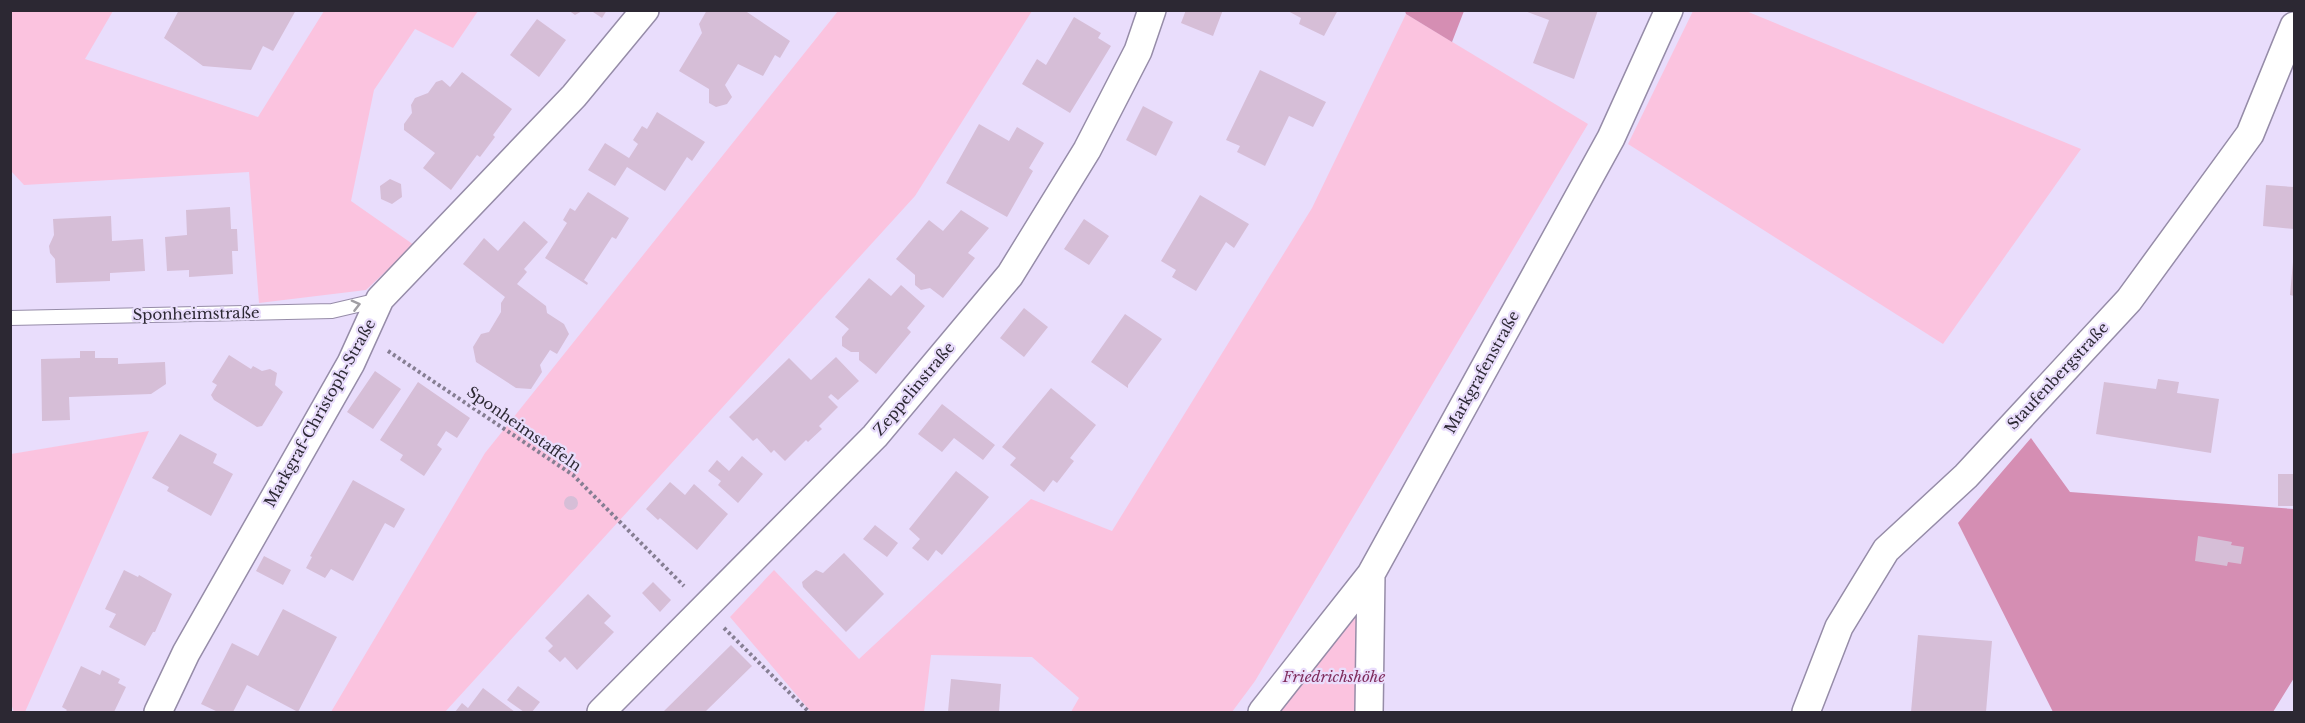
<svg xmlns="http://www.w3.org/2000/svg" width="2305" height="723" font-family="'Libre Baskerville',serif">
  <rect width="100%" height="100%" fill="#e9ddfc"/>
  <!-- green -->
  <path fill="#fbc3df" d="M11 11H113L85 59 258 117 324 11H478L453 48 415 29 374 90 351 201 414 245 366 290 259 303 249 172 24 185 11 171Z
    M838 11H1032L915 196 445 712H331L485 453Z
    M1746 11 2081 149 1943 344 1628 144 1693 11Z
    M1406 14 1588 124 1255 681 1232 712H1071L1079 698 1032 657 931 655 924 712H811L730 617 774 570 859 659 1031 499 1112 531 1312 208Z
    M149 431 25 712H14L10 701 11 454Z
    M1371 574 1369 712H1262Z"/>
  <!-- forest -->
  <path fill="#d58eb3" d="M1405 11V10L1464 11 1452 42 1406 14Z
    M2031 438 2070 492 2294 509V678L2273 712H2053L1958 523Z"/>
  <!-- building -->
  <path fill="#d6bed7" d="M179 10H296L273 51 263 46 251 70 203 66 164 38Z
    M568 10H584L575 15Z
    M590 10H607L602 18Z
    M707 10H744L790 41 780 58 775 55 763 76 738 64 725 85 732 97 727 104 716 107 709 103V89L679 71 702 33 699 24Z
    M1186 10H1223L1213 36 1181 23Z
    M1286 10H1338L1324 36 1299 24 1301 18Z
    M1522 10H1598L1574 79 1533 63 1549 20Z
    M1074 17 1101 33 1098 38 1111 46 1070 113 1022 84 1037 59 1046 65Z
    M537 19 566 40 539 77 510 55Z
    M1260 70 1326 102 1313 127 1289 116 1265 166 1237 152 1240 146 1226 140Z
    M462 72 512 109 493 135 495 137 480 157 477 155 451 190 423 168 435 153 404 130V124L412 113 411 105 415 98 428 93 436 82 442 80 450 87Z
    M1143 106 1173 122 1156 156 1126 140Z
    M657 112 705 142 692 161 687 157 665 191 627 167 615 186 588 170 605 143 629 158 638 144 633 140 642 126 647 129Z
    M979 124 1009 141 1017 127 1044 143 1029 168 1033 171 1007 217 946 183Z
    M390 179 401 184 402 197 392 204 381 199 380 186Z
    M2266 185 2294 187V229L2263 226Z
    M588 192 629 218 616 239 612 237 584 280 588 283 587 285 545 258 567 223 563 220 570 208 575 211Z
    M1200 195 1249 224 1234 248 1226 242 1196 291 1172 277 1176 270 1161 261Z
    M230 207 231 229H237L238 251H232L233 274 189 277V270L167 271 165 237 187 235 186 210Z
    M961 210 989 228 968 253 975 258 943 298 930 288 921 290 915 285V275L896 259 929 220 943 231Z
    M111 216 112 241 143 239 145 271 110 273V281L56 283 55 259 50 253 49 246 54 235 53 219Z
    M1084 219 1109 236 1089 265 1064 249Z
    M524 221 548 242 524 269 527 272 517 284 546 306 547 313 564 324 569 334 557 354 550 350 540 365 542 372 531 389 516 388 476 362 473 347 481 334 489 332 501 312V303L505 297 463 264 484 238 498 251Z
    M2293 262 2294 263V296L2290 295Z
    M869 278 891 296 901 285 925 306 907 328 911 332 876 374 859 360V352H851L842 346V337L849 329 835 317Z
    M1024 308 1048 327 1024 357 1000 338Z
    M1125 314 1162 339 1128 385V388L1091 362Z
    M80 351H95V358H118V364L165 362 166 384 151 394 69 397 70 420 42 421 41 359 80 358Z
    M229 355 251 369 253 366 262 371 270 369 277 373 275 385 283 392 262 426 257 427 214 400 211 395 217 385 212 382Z
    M836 357 859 381 838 400 831 394 828 397 838 407 819 426 822 429 808 442 806 440 785 461 774 450 771 453 757 438 753 441 729 417 789 358 811 380Z
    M375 371 401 389 373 429 347 412Z
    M2158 379 2179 382 2177 393 2219 399 2211 453 2096 434 2104 382 2156 389Z
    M418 382 470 418 457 438 446 431 437 445 442 449 424 476 400 460 403 455 380 440Z
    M1051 388 1096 425 1070 458 1074 461 1057 483 1053 480 1044 492 1010 465 1016 458 1002 447Z
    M942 404 995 445 983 460 954 438 942 452 918 434Z
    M180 434 217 454 213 463 233 474 211 516 167 491 169 487 152 478Z
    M742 456 763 474 738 503 718 485 721 481 708 471 717 460 729 471Z
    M956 471 989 497 942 555 936 550 928 561 912 548 920 539 909 529Z
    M2278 474H2294V506H2278Z
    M353 480 405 509 394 528 385 523 353 581 331 569 325 578 306 568 312 557 310 556Z
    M670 482 685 495 694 484 728 514 697 550 660 518 658 520 646 509Z
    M564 503a7 7 0 1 1 14 0a7 7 0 1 1-14 0Z
    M875 525 898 543 887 557 863 539Z
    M2198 536 2232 542 2231 545 2244 547 2241 564 2228 562 2227 566 2195 561Z
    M844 553 884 594 846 632 803 587 802 582 816 570 823 573Z
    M264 556 291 570 283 585 256 571Z
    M124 570 138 577 139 575 172 594 155 632H153L145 646 109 627 116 614 105 609Z
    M653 582 671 600 660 612 642 593Z
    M588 594 611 616 604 623 614 632 577 670 565 657 560 662 548 651 553 646 545 638Z
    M283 609 337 637 298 712 247 685 233 712H218L201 704 232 643 258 656Z
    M1918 635 1992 641 1986 712H1911Z
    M731 645 752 666 705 712H663Z
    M81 666 100 675 102 670 120 679 118 683 126 687 114 712H65L67 710 62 707Z
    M951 679 1001 684 999 712H948Z
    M518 686 540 702 532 712H524L507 700Z
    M483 688 515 712H455L462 703 468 708Z"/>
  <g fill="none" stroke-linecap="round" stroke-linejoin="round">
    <defs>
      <path id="lane" d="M10 318 332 311 379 300"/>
      <path id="street" d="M158 712 186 653 351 363 380 299 574 96 645 10
        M601 712 875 436 1010 275 1087 150 1138 51 1152 10
        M1262 712 1371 574 1611 138 1669 10
        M1369 712 1371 574
        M1806 712 1839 627 1886 550 1966 476 2129 300 2250 134 2294 26"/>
    </defs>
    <!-- lane casing -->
    <use href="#lane" stroke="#968ca8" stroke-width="16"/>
    <!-- street casing -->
    <use href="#street" stroke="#968ca8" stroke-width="30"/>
    <!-- path -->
    <path stroke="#867e93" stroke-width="4" stroke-dasharray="3 3" stroke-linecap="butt" d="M388 351 573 475 684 586
      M724 628 809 712"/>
    <!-- lane -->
    <use href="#lane" stroke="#fff" stroke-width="14"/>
    <!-- street -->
    <use href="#street" stroke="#fff" stroke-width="27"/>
  </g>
  <!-- one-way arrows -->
  <defs><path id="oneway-chevron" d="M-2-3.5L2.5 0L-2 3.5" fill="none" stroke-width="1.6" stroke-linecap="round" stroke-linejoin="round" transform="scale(1.5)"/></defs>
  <use stroke="#a09ea3" href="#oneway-chevron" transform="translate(356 305) rotate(-14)"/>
  <g text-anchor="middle" stroke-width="4.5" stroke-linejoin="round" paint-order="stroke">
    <!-- street labels -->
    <g font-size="15" fill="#2c2833" stroke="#e9ddfc">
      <text transform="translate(196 314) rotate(-1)" y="5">Sponheimstraße</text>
      <text transform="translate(1482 372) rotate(-61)" y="5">Markgrafenstraße</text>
      <text transform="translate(2058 376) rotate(-47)" y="5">Staufenbergstraße</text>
      <text transform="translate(914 389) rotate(-50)" y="5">Zeppelinstraße</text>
      <text transform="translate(320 413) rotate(-61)" y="5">Markgraf-Christoph-Straße</text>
      <text transform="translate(524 429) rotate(35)" y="5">Sponheimstaffeln</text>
    </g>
    <!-- park labels -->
    <g font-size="15" font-style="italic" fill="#802e5e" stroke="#e9ddfc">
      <text x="1334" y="682">Friedrichshöhe</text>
    </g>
  </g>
  <!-- border -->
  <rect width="2305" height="723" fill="none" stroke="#2c2833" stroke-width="24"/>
</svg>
